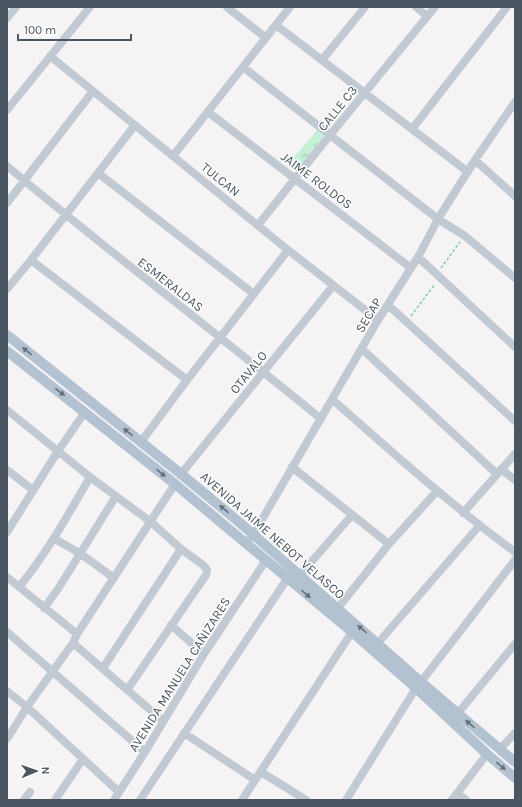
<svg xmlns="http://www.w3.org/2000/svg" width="522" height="807" font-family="Karla,sans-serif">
  <defs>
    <pattern id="park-tufts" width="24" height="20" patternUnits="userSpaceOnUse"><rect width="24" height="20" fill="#c3f1d5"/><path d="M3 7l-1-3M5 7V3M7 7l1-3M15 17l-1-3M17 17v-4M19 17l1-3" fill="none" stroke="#a0c6b0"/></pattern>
  </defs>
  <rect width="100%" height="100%" fill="#f5f3f3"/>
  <!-- park -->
  <path fill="url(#park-tufts)" d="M318 129 325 134 298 170 290 162Z"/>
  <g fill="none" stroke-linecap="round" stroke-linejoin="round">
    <!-- path -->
    <path stroke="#7ad0a6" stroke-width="1.5" stroke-dasharray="3 2" stroke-linecap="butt" d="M441 268 460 242
      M411 316 435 284"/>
    <!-- minor -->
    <path stroke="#c1cad2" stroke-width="8" d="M227 7 266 38
      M416 7 427 16
      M7 18 16 7
      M276 25 468 172
      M50 56 288 250 378 320
      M322 60 365 7
      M243 67 330 135 438 219 465 236 515 278
      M7 110 90 7
      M208 112 411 268
      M412 129 507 7
      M173 156 290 7
      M475 160 515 196
      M7 166C110 253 217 333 321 419
      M98 173 254 294
      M7 203 93 91
      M258 225 330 135 435 7
      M418 257 515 347
      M31 260 187 380
      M7 289 31 260 135 125
      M388 305 515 421
      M362 349 497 474
      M333 400C392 452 451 505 515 552
      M7 410 90 477 151 522 181 549 203 565 207 570 206 575 127 690
      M141 442 187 380 288 250
      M292 467 389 544
      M501 469 515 480
      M7 470 33 490
      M181 474 333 286
      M463 513 515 454
      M7 532 58 451 85 412
      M55 539 81 554 114 578
      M246 543 253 535 378 320 418 257 438 219 475 160 515 102
      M300 575 352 515
      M7 577 77 634
      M19 587C47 553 68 515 90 477
      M44 608 58 589 116 496
      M338 608 389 544 437 491
      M171 625 204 654
      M7 632 145 752
      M73 643 163 721
      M378 643 479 526
      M103 668 181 549
      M421 682 515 560
      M7 691 27 707 119 792
      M458 713 515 644
      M184 733 255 780
      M7 739 27 707 73 643 77 634 175 484
      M500 749 515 733
      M261 772 306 800
      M457 793 466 800
      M24 800 30 792
      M55 800 83 759
      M114 800 145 752 204 654 266 560
      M140 800 287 579
      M242 800 352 632
      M346 800 416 688
      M452 800 487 754"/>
    <!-- major -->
    <path stroke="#b3c2d1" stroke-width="10" d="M7 335 181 474 239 522 421 682 515 762
      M7 351 175 484 352 632 416 688 487 754 515 778"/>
  </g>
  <!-- one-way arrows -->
  <defs><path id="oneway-solid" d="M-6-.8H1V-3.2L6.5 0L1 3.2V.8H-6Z"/></defs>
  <g fill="#64717d">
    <use href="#oneway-solid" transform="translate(27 351) rotate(-141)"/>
    <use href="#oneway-solid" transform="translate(60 392) rotate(38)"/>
    <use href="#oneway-solid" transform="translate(128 432) rotate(-141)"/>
    <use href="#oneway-solid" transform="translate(161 473) rotate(39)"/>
    <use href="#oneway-solid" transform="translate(224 509) rotate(-140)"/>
    <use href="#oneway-solid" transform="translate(306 594) rotate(40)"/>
    <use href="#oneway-solid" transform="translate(362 629) rotate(-139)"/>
    <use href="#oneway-solid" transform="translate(470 724) rotate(-139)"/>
    <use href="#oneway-solid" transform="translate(501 766) rotate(40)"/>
  </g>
  <g text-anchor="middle" stroke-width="3" stroke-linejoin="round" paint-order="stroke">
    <!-- street labels -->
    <g font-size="13" fill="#4a5661" stroke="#fff">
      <text transform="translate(337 108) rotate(-51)" y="5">CALLE C3</text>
      <text transform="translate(221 179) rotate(39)" y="5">TULCAN</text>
      <text transform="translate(317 180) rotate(37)" y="5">JAIME ROLDOS</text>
      <text transform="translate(171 284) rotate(38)" y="5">ESMERALDAS</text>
      <text transform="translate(368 315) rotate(-59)" y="5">SECAP</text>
      <text transform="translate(248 372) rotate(-51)" y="5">OTAVALO</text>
      <text transform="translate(273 535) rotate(41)" y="5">AVENIDA JAIME NEBOT VELASCO</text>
      <text transform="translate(179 674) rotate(-58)" y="5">AVENIDA MANUELA CAÑIZARES</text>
    </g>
  </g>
  <!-- border -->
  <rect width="522" height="807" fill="none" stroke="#4a5661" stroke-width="16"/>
  <!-- north arrow -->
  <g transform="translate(36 771) rotate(88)" stroke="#ffffff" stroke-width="3" paint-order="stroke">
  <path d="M0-3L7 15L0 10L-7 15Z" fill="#4a5661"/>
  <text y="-6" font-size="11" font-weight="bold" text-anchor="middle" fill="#4a5661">N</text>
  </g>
  <!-- scale -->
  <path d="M18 34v6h113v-6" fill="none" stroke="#4a5661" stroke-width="2"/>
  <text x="24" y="34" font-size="12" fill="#4a5661" stroke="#ffffff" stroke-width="3" paint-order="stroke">100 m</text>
</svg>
